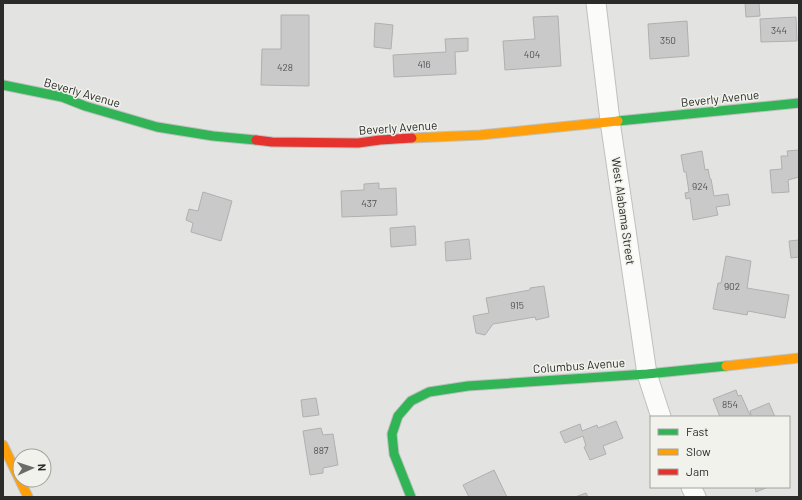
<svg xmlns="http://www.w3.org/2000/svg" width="802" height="500" font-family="Barlow,sans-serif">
  <rect width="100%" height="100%" fill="#e3e3e1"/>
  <!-- building -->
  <path fill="#c9c9c9" stroke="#b1b0b1" d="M745 3H759L760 16 746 17Z
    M281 15H309V86L261 85 262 49H281Z
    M558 16 561 66 505 70 503 41 535 39 533 17Z
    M796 17 797 41 761 42 760 19Z
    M687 21 689 56 650 59 648 24Z
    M375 23 393 25 391 49 374 47Z
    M468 38V51L455 52 456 74 394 77 393 55 446 52 445 39Z
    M799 150V177L788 180 789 192 772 193 770 170 782 169 781 156H788L787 151Z
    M702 151 705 170 708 169 710 179H711L714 196 728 194 730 205 716 207 718 215 693 220 690 198 686 199 685 193 689 192 686 172H684L681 155Z
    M379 183V189L396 188 397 215 342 217 341 191 364 190V184Z
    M203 192 232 201 221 241 191 232 193 223 186 220 189 209 198 211Z
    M415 226 416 245 391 247 390 228Z
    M469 239 471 259 446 261 445 242Z
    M799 240V257L791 258 789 241Z
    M726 256 751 261 747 288 789 295 785 318 748 311 747 315 713 309 718 283H721Z
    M544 286 549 317 536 320 535 317 493 324 485 335 476 333 473 316 489 313 486 298 530 290V288Z
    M736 390 738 396 741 395 750 415H751L750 411 769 403 775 417H720L713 399Z
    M316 398 319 415 303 417 301 400Z
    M616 421 623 438 603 446 606 454 590 460 584 447 586 446 583 436 565 443 560 432 580 424 582 431 597 425 598 428Z
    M321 428 323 435 333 434 338 465 323 468V473L310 475 303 431Z
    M494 470 507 497H469L463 485Z
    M755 487H768L756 492Z
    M586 493 588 497H575Z"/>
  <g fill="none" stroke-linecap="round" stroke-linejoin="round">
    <defs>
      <path id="street" d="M596 3 610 121 647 374 661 417
        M691 487 696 497"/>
      <path id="fast" d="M3 85 62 97 85 106 157 127 213 136 256 140
        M618 121 799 103
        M411 497 394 454 392 434 398 416 411 401 429 392 468 386 647 374 726 366"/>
      <path id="slow" d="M412 138 480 135 618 121
        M726 366 799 358
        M3 445 28 497"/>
      <path id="jam" d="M256 140 272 142 358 143 380 140 412 138"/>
    </defs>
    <!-- street casing -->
    <use href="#street" stroke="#c0c0bf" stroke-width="21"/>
    <!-- fast casing -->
    <use href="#fast" stroke="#c0c0bf" stroke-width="11"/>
    <!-- slow casing -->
    <use href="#slow" stroke="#c0c0bf" stroke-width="11"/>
    <!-- jam casing -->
    <use href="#jam" stroke="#c0c0bf" stroke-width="11"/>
    <!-- street -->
    <use href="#street" stroke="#fbfbfa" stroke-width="19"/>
    <!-- fast -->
    <use href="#fast" stroke="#30b455" stroke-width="9"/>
    <!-- slow -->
    <use href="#slow" stroke="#ff9f0a" stroke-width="9"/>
    <!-- jam -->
    <use href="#jam" stroke="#e5322d" stroke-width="9"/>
  </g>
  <g text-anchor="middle" stroke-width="3" stroke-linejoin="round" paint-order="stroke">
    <!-- number labels -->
    <g font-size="10" fill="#525252">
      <text x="779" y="34">344</text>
      <text x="668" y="44">350</text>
      <text x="532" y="58">404</text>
      <text x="424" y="68">416</text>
      <text x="285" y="71">428</text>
      <text x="700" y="190">924</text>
      <text x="369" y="207">437</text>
      <text x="732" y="290">902</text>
      <text x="517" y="309">915</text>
      <text x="730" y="408">854</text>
      <text x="321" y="454">887</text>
    </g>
    <!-- street labels -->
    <g font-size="12" fill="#2b2b2a" stroke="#f2f2ed">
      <text transform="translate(82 93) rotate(16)" y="4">Beverly Avenue</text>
      <text transform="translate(720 99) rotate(-6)" y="4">Beverly Avenue</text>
      <text transform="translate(398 128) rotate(-4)" y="4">Beverly Avenue</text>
      <text transform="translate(623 211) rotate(82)" y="4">West Alabama Street</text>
      <text transform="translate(579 366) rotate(-4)" y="4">Columbus Avenue</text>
    </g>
  </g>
  <!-- border -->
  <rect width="802" height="500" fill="none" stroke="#2b2b2a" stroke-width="8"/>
  <!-- legend -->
  <rect x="650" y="416" width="140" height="72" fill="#f2f2ed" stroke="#a2a29f"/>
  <rect x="658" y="429" width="20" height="6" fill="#30b455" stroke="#a2a29f"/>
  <text x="686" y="436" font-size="12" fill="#2b2b2a">Fast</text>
  <rect x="658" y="449" width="20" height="6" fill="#ff9f0a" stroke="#a2a29f"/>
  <text x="686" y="456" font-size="12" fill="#2b2b2a">Slow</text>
  <rect x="658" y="469" width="20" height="6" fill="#e5322d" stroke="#a2a29f"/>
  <text x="686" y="476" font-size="12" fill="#2b2b2a">Jam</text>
  <!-- north arrow -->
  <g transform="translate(32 468) rotate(87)"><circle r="19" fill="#f2f2ed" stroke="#a2a29f"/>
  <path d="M0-3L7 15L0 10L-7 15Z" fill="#6b6b6a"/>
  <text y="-6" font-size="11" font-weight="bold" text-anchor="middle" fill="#2b2b2a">N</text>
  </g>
</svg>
